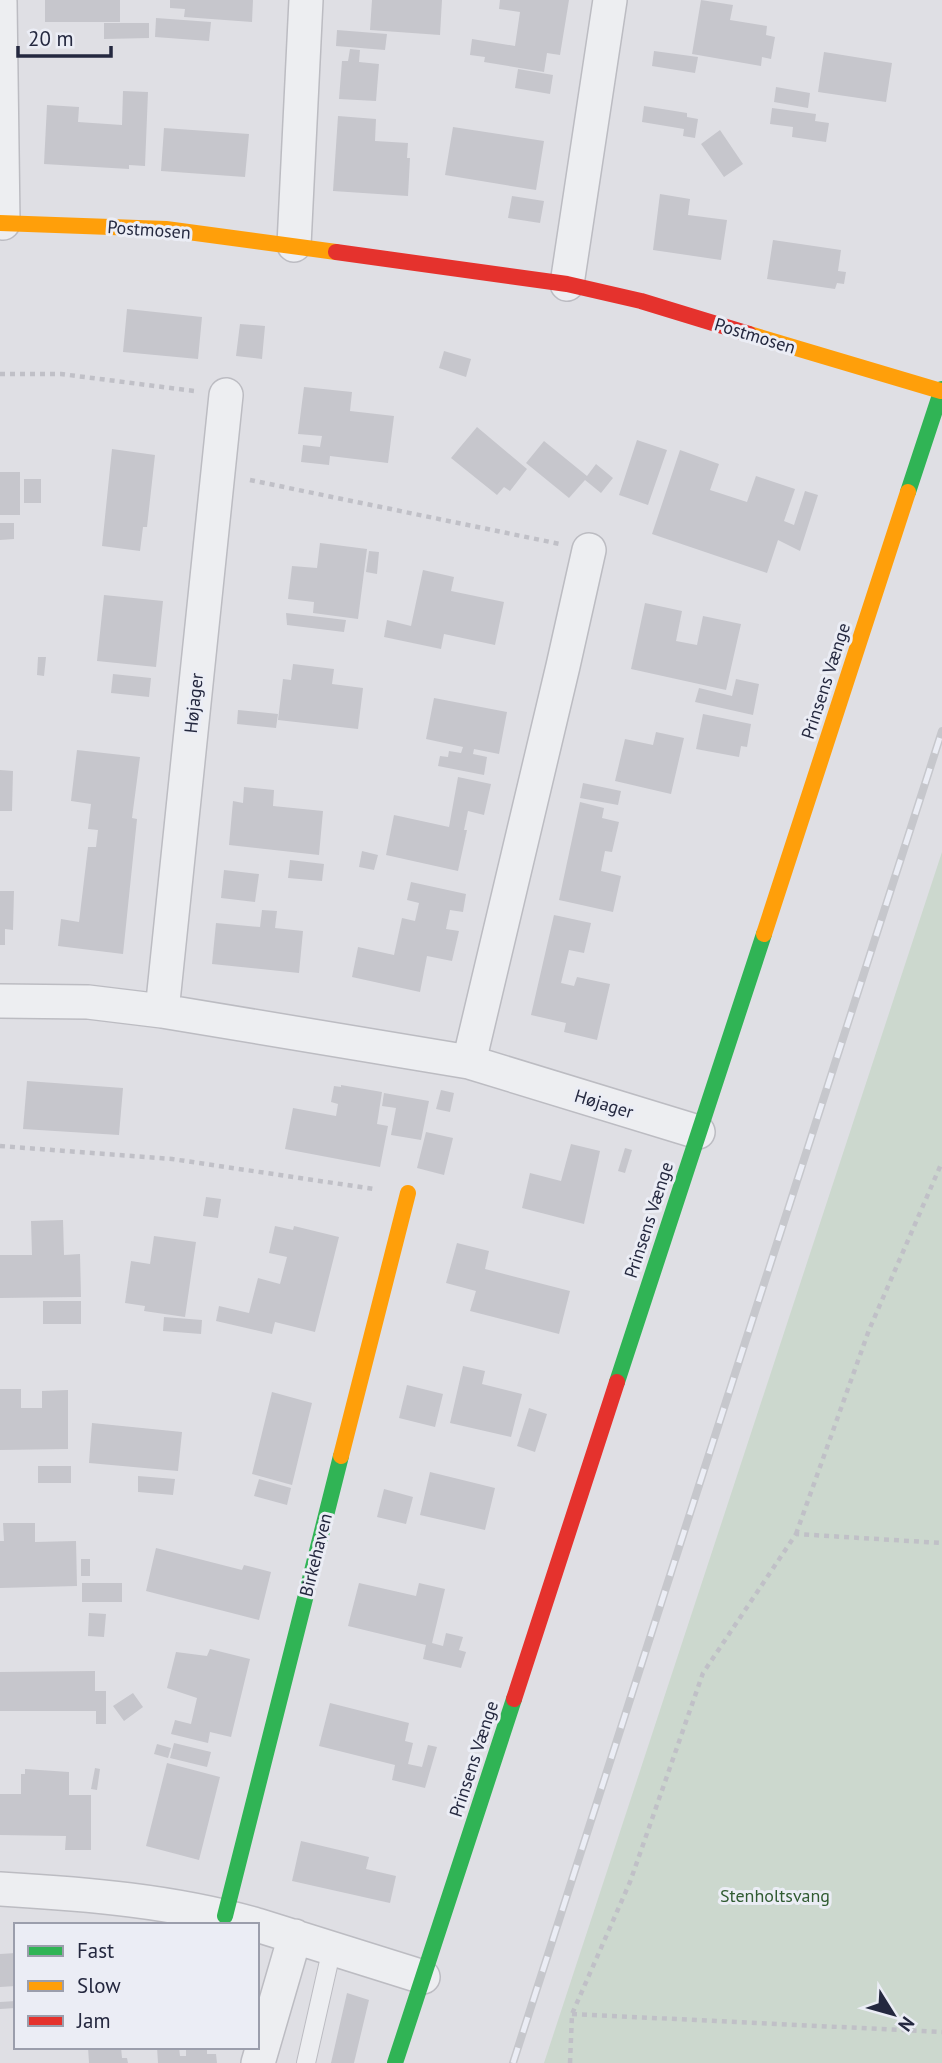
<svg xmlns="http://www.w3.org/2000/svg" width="942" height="2063" font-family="'PT Sans',sans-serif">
  <rect width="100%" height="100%" fill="#dfdfe4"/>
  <!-- green -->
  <path fill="#ccd8ce" d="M942 852V2063H544Z"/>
  <!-- building -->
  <path fill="#c6c6cc" d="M45 0H120V22H45Z
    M170 0H253L252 22 184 17 185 9 170 8Z
    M372 0H442L440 35 370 30Z
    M500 0H569L560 55 547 53 544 72 484 62 485 57 470 55 472 39 515 46 520 12 499 9Z
    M701 0 733 5 730 20 767 26 766 35 775 37 771 59 762 57 761 66 692 54Z
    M156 18 211 22 209 41 155 37Z
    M104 23H149V38L104 39Z
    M337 30 387 34 385 50 336 46Z
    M350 49 360 50 359 62 379 64 376 101 339 99 342 61H348Z
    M654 51 698 57 695 73 652 66Z
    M824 52 892 63 886 102 818 92Z
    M518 69 553 75 550 94 515 88Z
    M776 87 810 93 808 108 774 102Z
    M123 91 148 92 145 166 129 165V169L44 164 47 105 79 107 78 122 122 125Z
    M644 106 687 113V117L698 119 695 138 683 136 684 129 642 122Z
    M772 108 816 114 815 121 829 123 826 142 792 137 793 127 770 124Z
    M338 116 376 119 375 141 408 143 407 158H410L408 196 333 191Z
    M453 127 544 141 536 190 445 175Z
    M164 128 249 134 245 177 161 171Z
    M720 130 743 164 724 177 701 144Z
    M660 194 690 199 688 215 727 220 721 260 653 250Z
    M512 196 544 201 540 223 508 218Z
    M773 240 841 250 838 271 846 272 844 284 837 283 835 289 767 279Z
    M127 309 202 317 198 359 123 352Z
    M240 324 265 326 262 359 236 356Z
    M444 351 471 359 466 377 439 368Z
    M304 387 352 392 350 411 394 416 388 463 330 456 329 465 301 462 303 445 320 447 322 436 298 434Z
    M477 427 527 469 510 491 504 487 497 495 451 458Z
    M637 440 667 450 648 505 619 495Z
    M544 441 587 476 596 464 613 478 601 493 585 480 569 498 526 463Z
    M112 449 155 455 147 527H143L140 551 102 546Z
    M680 450 719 464 710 490 747 502 756 476 795 489 784 521 794 525 805 491 818 495 800 551 778 540 767 573 652 534Z
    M0 472H20V515H0Z
    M24 479H41V503H24Z
    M0 523H14V539L0 540Z
    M320 543 367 549 358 619 313 613 314 602 288 599 292 566 317 568Z
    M369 551 379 552 377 574 366 572Z
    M423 570 454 577 451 591 504 602 495 645 444 634 441 649 384 637 387 620 411 626Z
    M104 595 163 601 156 667 97 661Z
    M645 603 682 611 676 641 697 645 703 616 741 624 726 690 631 669Z
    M286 613 346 620 344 632 287 625Z
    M38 657H46L44 676 37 675Z
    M293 664 334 669 332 684 363 688 358 729 278 720 283 679 291 680Z
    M113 674 151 678 149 697 111 693Z
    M736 679 759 684 753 715 695 702 699 688 732 696Z
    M434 698 507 712 499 754 474 749 473 754 487 757 484 775 438 766 440 756 448 757 449 751 461 753 463 747 426 739Z
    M238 710 278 714 276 728 237 724Z
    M703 714 751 724 747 747 741 746 739 757 696 749Z
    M656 732 684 738 671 794 615 781 625 739 653 745Z
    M77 750 140 757 132 818 137 819 123 954 58 946 61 919 79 922 88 847H96L98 830 88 829 91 804 71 801Z
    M0 770 13 771 12 811H0Z
    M458 777 491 784 484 815 468 811 464 830H467L458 871 386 855 394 815 449 827Z
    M583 783 621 791 618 805 580 798Z
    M244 787 274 790 273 806 323 811 319 855 229 845 233 801 243 803Z
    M580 802 604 808 602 818 619 822 612 852 605 851 601 871 621 876 613 912 559 900Z
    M362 851 378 855 374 870 359 867Z
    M290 860 324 864 322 881 288 878Z
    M224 870 259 874 255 902 221 898Z
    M411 882 466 894 463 912 450 910 446 929 459 931 452 961 427 956 420 992 352 977 358 947 394 955 402 918 415 921 419 903 407 900Z
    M0 891H14L13 930 5 929V945H0Z
    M262 910 277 911 275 928 303 931 299 973 212 964 216 923 260 927Z
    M554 915 591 923 584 953 569 950 561 983 574 986 577 977 610 984 597 1040 564 1032 566 1023 531 1015Z
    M27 1081 123 1088 119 1135 23 1129Z
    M341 1085 382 1092 377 1124 388 1126 380 1167 285 1149 293 1108 336 1116 338 1104 331 1102 334 1086 341 1087Z
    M441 1090 454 1093 450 1112 436 1109Z
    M384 1093 429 1101 421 1140 391 1135 396 1108 382 1106Z
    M426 1132 453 1138 444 1175 417 1168Z
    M571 1144 600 1151 584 1224 522 1208 530 1173 561 1181Z
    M625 1148 632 1150 625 1173 618 1171Z
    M206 1197 221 1199 218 1218 203 1216Z
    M63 1220 64 1255 80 1254 81 1297 0 1298V1255H32L31 1221Z
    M275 1226 293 1230 294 1226 339 1237 315 1332 275 1322 272 1334 216 1321 219 1306 249 1313 258 1278 280 1284 287 1257 269 1253Z
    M154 1236 196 1242 185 1317 144 1311 145 1306 125 1303 131 1261 150 1264Z
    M457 1243 489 1251 485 1269 570 1291 559 1334 470 1311 476 1291 446 1283Z
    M43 1301H81V1324H43Z
    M164 1317 202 1320 201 1334 163 1331Z
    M463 1366 485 1371 482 1384 522 1394 511 1437 450 1423Z
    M407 1385 443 1394 435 1427 399 1418Z
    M0 1389H21V1408H42V1391L68 1390V1449L0 1450Z
    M272 1392 312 1403 292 1485 252 1474Z
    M529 1408 547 1414 535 1452 517 1446Z
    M92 1423 182 1432 178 1471 89 1463Z
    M38 1466H71V1483H38Z
    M430 1472 495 1488 485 1530 420 1515Z
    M138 1476 175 1479 173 1495 138 1492Z
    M259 1479 291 1488 287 1505 254 1496Z
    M384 1489 413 1497 406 1524 377 1517Z
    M3 1523H35V1542L76 1541 77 1586 0 1588V1541H4Z
    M156 1548 242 1570 244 1565 271 1572 259 1620 146 1591Z
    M81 1559H90V1576H81Z
    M82 1583H122V1602H82Z
    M359 1583 416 1596 419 1583 445 1589 432 1643 443 1646 446 1633 463 1637 459 1650 466 1652 461 1668 423 1659 426 1645 348 1626Z
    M89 1613 106 1614 104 1637 88 1636Z
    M210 1649 250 1659 231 1737 210 1732 208 1743 171 1734 175 1720 191 1724 197 1698 167 1688 176 1652 207 1656Z
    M95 1671V1691H106V1724H96V1711H0V1672Z
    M133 1693 143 1707 124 1721 113 1706Z
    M330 1703 409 1723 405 1741 413 1743 408 1764 422 1767 428 1745 437 1747 425 1788 392 1780 395 1765 319 1746Z
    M174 1743 211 1752 207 1767 170 1758Z
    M157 1744 171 1748 168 1758 154 1754Z
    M167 1763 220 1777 199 1860 146 1846Z
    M95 1768 100 1769 97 1790 91 1789Z
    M25 1769 69 1772V1795H91V1850H65L66 1836 0 1835V1794H21V1774H25Z
    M301 1841 369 1857 366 1869 396 1876 390 1903 292 1881Z
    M16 1953V1986L0 1987V1954Z
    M347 1993 369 2000 354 2063H331Z
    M16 2001V2008L0 2009V2002Z
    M88 2047H121L122 2058H127L128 2063H89Z
    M157 2047H179L180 2056H186V2047H207V2054H216L217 2063H158Z"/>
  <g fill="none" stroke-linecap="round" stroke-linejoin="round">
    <defs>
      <path id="lane" d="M306 2063 332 1948"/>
      <path id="street" d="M0 2 3 223
        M294 245 306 0
        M567 284 610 0
        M0 1001 88 1002 162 1011 469 1062 698 1132
        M162 1011 226 395
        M469 1062 563 666 589 550
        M0 1889C86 1894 174 1901 257 1925
        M257 1925 423 1977
        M258 2063 295 1936"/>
    </defs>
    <!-- lane casing -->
    <use href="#lane" stroke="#bcbcc2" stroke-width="20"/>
    <!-- street casing -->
    <use href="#street" stroke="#bcbcc2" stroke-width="36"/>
    <!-- path -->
    <path stroke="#c0c0c7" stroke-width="4.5" stroke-dasharray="5 5" stroke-linecap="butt" d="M0 374H61L194 391
      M250 480 560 544
      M0 1146 172 1159 374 1189
      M796 1534 869 1330 942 1162
      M572 2014 942 2032
      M570 2063 572 2014 630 1882 703 1673 796 1534 942 1543"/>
    <!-- lane -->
    <use href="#lane" stroke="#edeef1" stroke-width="18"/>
    <!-- street -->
    <use href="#street" stroke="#edeef1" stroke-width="33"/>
    <!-- fast -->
    <path stroke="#30b455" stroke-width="16" d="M908 492 942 389
      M617 1382 764 934
      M225 1916 341 1456
      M395 2063 514 1699"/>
    <!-- slow -->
    <path stroke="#ff9f0a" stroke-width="16" d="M0 223 166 229 336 252
      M749 334 941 391
      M764 934 908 492
      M341 1456 408 1193"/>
    <!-- jam -->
    <path stroke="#e5322d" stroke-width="16" d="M336 252 567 284 641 301 749 334
      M514 1699 617 1382"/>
    <defs>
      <path id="rail" d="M513 2063 942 731"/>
    </defs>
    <!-- rail casing -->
    <use href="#rail" stroke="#c6c7cc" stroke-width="8"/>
    <!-- rail -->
    <use href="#rail" stroke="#ebedf5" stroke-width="5" stroke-dasharray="16" stroke-linecap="butt"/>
  </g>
  <g text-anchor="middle" stroke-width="6" stroke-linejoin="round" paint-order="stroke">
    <!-- street labels -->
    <g font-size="18" fill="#24283f" stroke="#ebedf5">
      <text transform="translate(149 230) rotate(4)" y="6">Postmosen</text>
      <text transform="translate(755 336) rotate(17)" y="6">Postmosen</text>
      <text transform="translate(826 681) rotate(-72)" y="6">Prinsens Vænge</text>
      <text transform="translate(194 703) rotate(-84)" y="6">Højager</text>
      <text transform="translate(604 1104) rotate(17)" y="6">Højager</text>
      <text transform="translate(649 1220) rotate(-72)" y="6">Prinsens Vænge</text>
      <text transform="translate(316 1555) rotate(-76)" y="6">Birkehaven</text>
      <text transform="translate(474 1759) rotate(-72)" y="6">Prinsens Vænge</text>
    </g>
    <!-- park labels -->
    <g font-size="18" fill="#305b31" stroke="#ebedf5">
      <text x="775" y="1902">Stenholtsvang</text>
    </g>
  </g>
  <!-- legend -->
  <rect x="14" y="1923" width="245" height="126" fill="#ebedf5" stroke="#9b9eac" stroke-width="2"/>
  <rect x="28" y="1946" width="35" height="10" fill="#30b455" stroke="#9b9eac" stroke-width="2"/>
  <text x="77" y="1958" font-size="21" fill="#24283f">Fast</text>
  <rect x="28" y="1981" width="35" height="10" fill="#ff9f0a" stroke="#9b9eac" stroke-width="2"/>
  <text x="77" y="1993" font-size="21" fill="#24283f">Slow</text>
  <rect x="28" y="2016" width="35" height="10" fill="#e5322d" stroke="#9b9eac" stroke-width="2"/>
  <text x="77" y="2028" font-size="21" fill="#24283f">Jam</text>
  <!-- north arrow -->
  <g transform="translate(893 2014) rotate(127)" stroke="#ebedf5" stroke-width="5" paint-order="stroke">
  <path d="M0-5L12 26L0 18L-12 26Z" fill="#24283f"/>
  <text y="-10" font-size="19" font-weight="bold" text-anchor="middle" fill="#24283f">N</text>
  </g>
  <!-- scale -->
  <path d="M18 46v10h93v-10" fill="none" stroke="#24283f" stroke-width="3.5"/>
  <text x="28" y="46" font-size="21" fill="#24283f" stroke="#ebedf5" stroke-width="5" paint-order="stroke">20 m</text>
</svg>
